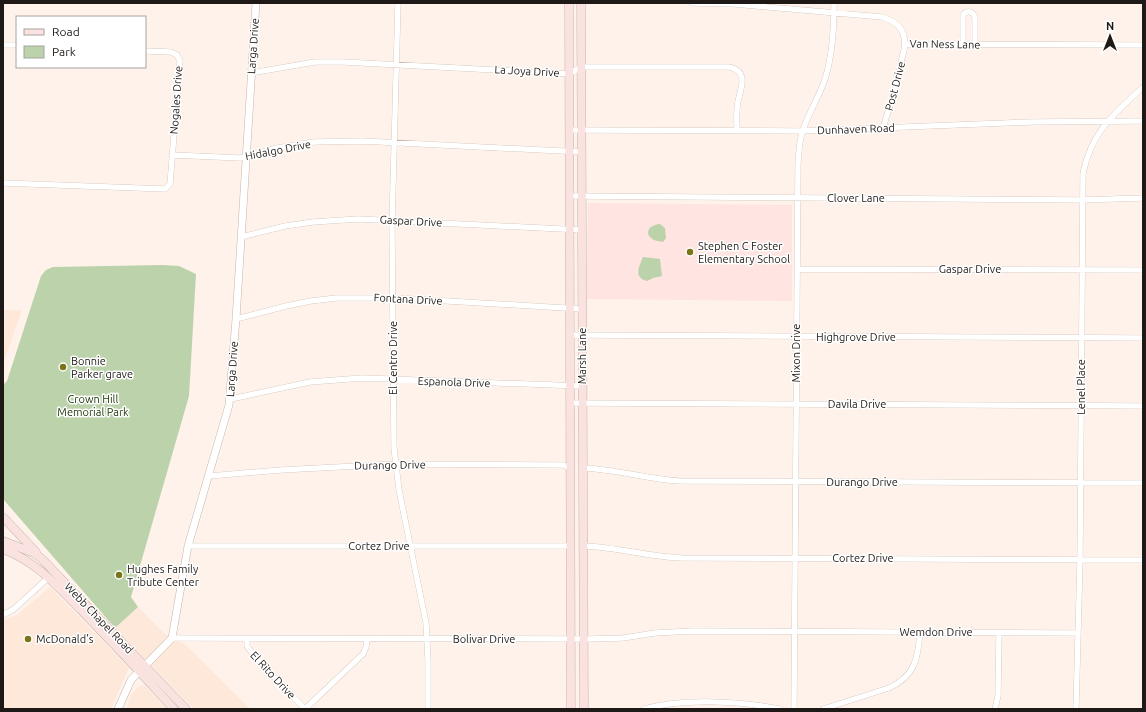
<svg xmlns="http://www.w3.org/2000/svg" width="1146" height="712" font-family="Ubuntu,sans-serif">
  <rect width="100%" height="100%" fill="#fef2ea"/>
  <!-- built -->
  <path fill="#fee8d9" d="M3 310H22L3 364Z
    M50 587 129 668 111 709H3V620L17 615Z
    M138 607 165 634 186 645 250 709H194L115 628Z
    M142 685 145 686 167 709H126L132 694 138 687Z"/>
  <!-- education -->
  <path fill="#ffe4e2" d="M588 203 792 205V301L587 299Z"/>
  <!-- green -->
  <path fill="#bbd2ab" d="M660 224 665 228 666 238 663 242C659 241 653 241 650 237 644 230 653 224 660 224Z
    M643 257 660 259 662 276 653 278 647 281C633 277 639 267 643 257Z
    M163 265 179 266 196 274 189 396 131 597 138 607 115 628 3 499V385L7 381 41 276 46 270 53 267Z"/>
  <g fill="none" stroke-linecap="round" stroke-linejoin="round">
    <defs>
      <path id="minor" d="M398 3 392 224 394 448 399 490 426 623 428 660V709
        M692 3 734 4 882 17C892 20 902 26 904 37 906 44 904 51 902 58 898 82 890 105 883 128
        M905 44 1143 45
        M3 45H17
        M963 45V15C967 10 973 11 975 17V45
        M251 73 315 62H343L569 74 581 67H729C749 71 741 88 738 101 736 111 737 121 737 131
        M569 130 802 131 1032 122 1143 121
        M172 155 240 158 277 148 314 142 362 141 582 152
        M3 183 165 189 170 184 180 61 177 55 171 52 145 51
        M569 196 1082 200 1143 198
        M241 237 285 226 313 222 358 219 582 230
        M797 269 1143 270
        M236 319 286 306 311 301 336 298H397L582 309
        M570 335 1143 338
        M231 399 310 382 362 378 582 386
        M570 403 1143 406
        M583 468C615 469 646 479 679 481L1143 483
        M209 476 281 470 395 464 563 465 570 468
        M188 546H570
        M583 546C617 547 649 557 682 558L1143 560
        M3 615 14 609 48 578
        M172 638 589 639 623 638 655 633 692 631 1078 633
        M247 639V646L255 657 305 709
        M305 709 363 654 366 647 367 639
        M644 709C684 698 739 701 780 709
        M794 709 798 163C799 152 799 140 803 130 809 112 819 97 825 79 833 54 834 28 834 3
        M823 709 889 688C915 676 918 659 920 632
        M995 709 998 696 999 633
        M1076 709 1080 560 1083 173C1092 131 1113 115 1143 87"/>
      <path id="tertiary" d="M118 709 131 680 172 638 188 546 229 405 236 319 256 3"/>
      <path id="secondary" d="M569 3 571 709
        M581 3 584 709
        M3 517 36 552
        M3 541 34 553 42 559 186 709
        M3 549C37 562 57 586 82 611 113 643 144 676 174 709"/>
    </defs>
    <!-- minor casing -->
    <use href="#minor" stroke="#c4b6ac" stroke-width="6"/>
    <!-- tertiary casing -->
    <use href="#tertiary" stroke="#c4b6ac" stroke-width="8"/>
    <!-- secondary casing -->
    <use href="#secondary" stroke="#c4b6ac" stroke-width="9"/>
    <!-- minor -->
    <use href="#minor" stroke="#fff" stroke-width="5.5"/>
    <!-- tertiary -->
    <use href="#tertiary" stroke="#fff" stroke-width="7"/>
    <!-- secondary -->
    <use href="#secondary" stroke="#f9e2df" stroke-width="8"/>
  </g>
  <!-- markers -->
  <g fill="#7a7518" stroke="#fff" stroke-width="1.5">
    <circle cx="690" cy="252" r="4"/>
    <circle cx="63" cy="367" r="4"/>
    <circle cx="119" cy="575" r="4"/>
    <circle cx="28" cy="639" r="4"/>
  </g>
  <g text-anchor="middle" stroke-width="3" stroke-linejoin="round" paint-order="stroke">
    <!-- street labels -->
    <g font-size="11" fill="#1e1916" stroke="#fff">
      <text transform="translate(945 44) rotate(1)" y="4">Van Ness Lane</text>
      <text transform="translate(253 46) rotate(-86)" y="4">Larga Drive</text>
      <text transform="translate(527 71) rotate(3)" y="4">La Joya Drive</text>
      <text transform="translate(895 86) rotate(-75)" y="4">Post Drive</text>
      <text transform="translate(176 100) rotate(-86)" y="4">Nogales Drive</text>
      <text transform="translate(856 129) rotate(-2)" y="4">Dunhaven Road</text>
      <text transform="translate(278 150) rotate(-11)" y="4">Hidalgo Drive</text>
      <text x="856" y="202">Clover Lane</text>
      <text transform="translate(411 221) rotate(3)" y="4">Gaspar Drive</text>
      <text x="970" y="273">Gaspar Drive</text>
      <text transform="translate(408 299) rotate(3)" y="4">Fontana Drive</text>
      <text x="856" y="341">Highgrove Drive</text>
      <text transform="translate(796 353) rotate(-90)" y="4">Mixon Drive</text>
      <text transform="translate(582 356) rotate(-90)" y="4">Marsh Lane</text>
      <text transform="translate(393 358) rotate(-90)" y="4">El Centro Drive</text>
      <text transform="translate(232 369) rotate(-86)" y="4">Larga Drive</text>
      <text transform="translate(454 382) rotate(2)" y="4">Espanola Drive</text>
      <text transform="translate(1081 387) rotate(-90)" y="4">Lenel Place</text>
      <text x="857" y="408">Davila Drive</text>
      <text transform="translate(390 465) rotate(-1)" y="4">Durango Drive</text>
      <text x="862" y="486">Durango Drive</text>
      <text x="379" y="550">Cortez Drive</text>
      <text x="863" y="562">Cortez Drive</text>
      <text transform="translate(99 618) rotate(46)" y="4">Webb Chapel Road</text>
      <text x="936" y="636">Wemdon Drive</text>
      <text x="484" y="643">Bolivar Drive</text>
      <text transform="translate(273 675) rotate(47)" y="4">El Rito Drive</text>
    </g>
    <!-- poi labels -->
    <g font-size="11" fill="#1e1916" stroke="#fff" text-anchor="start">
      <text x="698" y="250">Stephen C Foster<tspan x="698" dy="13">Elementary School</tspan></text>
      <text x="71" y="365">Bonnie<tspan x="71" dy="13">Parker grave</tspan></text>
      <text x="127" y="573">Hughes Family<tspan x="127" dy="13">Tribute Center</tspan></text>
      <text x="36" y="643">McDonald's</text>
    </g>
    <!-- park labels -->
    <g font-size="11" fill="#1c3205" stroke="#fff">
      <text x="93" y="403">Crown Hill<tspan x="93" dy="13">Memorial Park</tspan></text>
    </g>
  </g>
  <!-- border -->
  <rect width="1146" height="712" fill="none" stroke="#1e1916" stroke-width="8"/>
  <!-- legend -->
  <rect x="16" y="16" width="130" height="52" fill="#ffffff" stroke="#a5a3a2"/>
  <rect x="24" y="29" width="20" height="6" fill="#f9e2df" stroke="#a5a3a2"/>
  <text x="52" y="36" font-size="12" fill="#1e1916">Road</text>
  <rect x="24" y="46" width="20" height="12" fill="#bbd2ab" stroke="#a5a3a2"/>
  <text x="52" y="56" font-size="12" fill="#1e1916">Park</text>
  <!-- north arrow -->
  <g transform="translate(1110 36)" stroke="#ffffff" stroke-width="3" paint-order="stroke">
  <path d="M0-3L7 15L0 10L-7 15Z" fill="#1e1916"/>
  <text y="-6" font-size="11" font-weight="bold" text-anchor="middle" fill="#1e1916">N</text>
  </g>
</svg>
